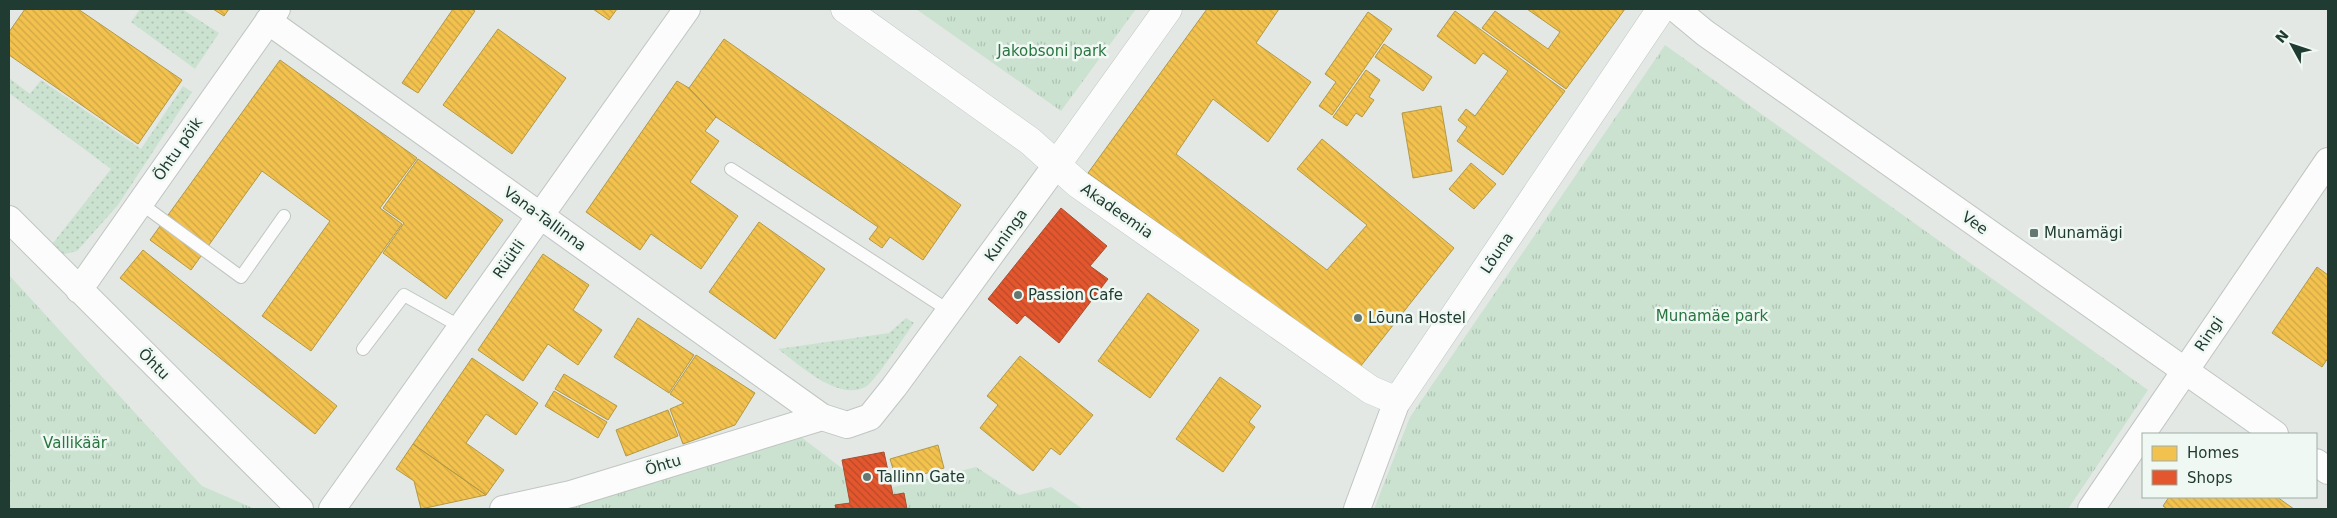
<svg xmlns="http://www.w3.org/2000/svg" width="2337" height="518" font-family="'DejaVu Sans',sans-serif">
  <defs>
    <pattern id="grass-dots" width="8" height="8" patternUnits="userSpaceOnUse" patternTransform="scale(1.25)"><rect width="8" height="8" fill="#cbe2d0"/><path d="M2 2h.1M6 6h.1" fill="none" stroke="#aec3b3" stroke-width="1.8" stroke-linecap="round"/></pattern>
    <pattern id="park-tufts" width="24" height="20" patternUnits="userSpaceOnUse" patternTransform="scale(1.25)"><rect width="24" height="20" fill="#cbe2d0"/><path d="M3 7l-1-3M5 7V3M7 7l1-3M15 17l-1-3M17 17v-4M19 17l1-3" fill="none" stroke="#aec3b3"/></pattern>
    <pattern id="homes-back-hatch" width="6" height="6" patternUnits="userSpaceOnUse" patternTransform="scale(1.25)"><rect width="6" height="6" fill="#f2c14e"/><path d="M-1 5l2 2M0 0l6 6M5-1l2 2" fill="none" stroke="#cfa745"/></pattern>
    <pattern id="shops-back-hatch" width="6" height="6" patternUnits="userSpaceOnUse" patternTransform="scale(1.25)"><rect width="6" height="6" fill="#e4572e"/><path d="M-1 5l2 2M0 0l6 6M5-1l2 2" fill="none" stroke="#b84928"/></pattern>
  </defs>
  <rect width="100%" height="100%" fill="#e3e8e5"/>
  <!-- grass -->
  <path fill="url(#grass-dots)" d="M140 9H182L219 33 195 69 131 22Z
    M9 78 30 94 41 80 141 149 183 86 192 92 118 205 77 251 61 255 50 247 111 169 9 93Z
    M906 318 914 323C906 334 875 381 867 386 839 403 800 365 778 349L889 333Z"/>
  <!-- park -->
  <path fill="url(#park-tufts)" d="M916 9H1136L1061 111Z
    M1665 45 2148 390 2068 509H1374L1410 417Z
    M9 275 202 486 255 509H9Z
    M801 437 873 492 976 467 1019 495 1051 487 1083 509H560Z"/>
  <!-- homes -->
  <path fill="url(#homes-back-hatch)" stroke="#b39946" d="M25 9H78L182 80 138 144 9 55V32Z
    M213 9H229L224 16Z
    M453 9H471L475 11 418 93 402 83Z
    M593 9H617L609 20Z
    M1207 9H1279L1256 43 1311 82 1268 142 1213 99 1176 154 1327 270 1367 225 1297 169 1322 139 1454 248 1360 367 1088 173Z
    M1527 9H1625L1566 89 1482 28 1495 11 1548 49 1560 32Z
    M1455 11 1565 91 1503 175 1457 141 1467 127 1458 120 1466 109 1475 116 1508 71 1483 53 1475 64 1437 36Z
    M1368 12 1392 29 1332 115 1319 106 1336 82 1325 74Z
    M498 29 566 78 512 154 443 105Z
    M724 39 961 205 923 260 890 237 882 248 869 239 878 227 716 117 689 88Z
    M1384 44 1432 77 1423 91 1375 57Z
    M280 60 417 158 380 208 402 224 311 351 262 316 330 221 262 171 191 270 150 240Z
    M1366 70 1380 80 1369 97 1374 100 1362 117 1356 113 1347 126 1333 117Z
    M677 81 689 88 716 117 705 131 719 141 690 182 738 216 701 269 651 234 640 250 586 212Z
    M1441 106 1452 171 1413 178 1402 113Z
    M418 159 503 220 446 299 383 253 404 223 383 208Z
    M1471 163 1496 184 1474 209 1449 189Z
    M759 222 825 269 775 339 709 292Z
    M143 250 337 406 315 434 120 278Z
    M543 254 589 285 573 310 602 330 578 365 548 344 523 381 478 350Z
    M2317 267 2328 275V358L2322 367 2272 333Z
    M1148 293 1199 330 1150 398 1098 361Z
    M638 318 694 355 669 393 614 357Z
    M696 355 755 393 735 425 683 444 670 409 684 403 670 394Z
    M1020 356 1093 415 1060 455 1051 448 1033 471 980 428 998 405 987 396Z
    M472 358 538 403 516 435 486 414 466 443 504 470 486 495 413 444Z
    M564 374 617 406 608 420 555 389Z
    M1220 377 1261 406 1249 422 1255 427 1223 472 1176 439Z
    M554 391 607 422 598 438 545 406Z
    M668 410 678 436 626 456 616 430Z
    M413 444 486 495 421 509 414 481 396 469Z
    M938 445 944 468 897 482 890 459Z
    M2169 497H2277L2294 509H2167L2163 506Z"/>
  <!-- shops -->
  <path fill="url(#shops-back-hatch)" stroke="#a94f2f" d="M1061 208 1107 246 1090 266 1108 279 1059 343 1025 315 1017 324 988 299Z
    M884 452 893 495 904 493 907 509H836L835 505 850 503 842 460Z"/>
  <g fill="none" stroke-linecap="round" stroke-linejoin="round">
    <defs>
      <path id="lane" d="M731 169 951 312
        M140 203 241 277 284 216
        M363 349 404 295 461 327"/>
      <path id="street" d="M1676 9 1705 33 2275 434
        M268 21 822 417 847 425 870 417 894 387 1057 164
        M9 219 300 509
        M79 290 277 9
        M2316 462 2328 471
        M332 509 687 9
        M503 509 571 494 822 417
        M1357 509 1397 401
        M2091 509 2328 161"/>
      <path id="secondary" d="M845 9 1030 141 1078 184 1371 390 1397 401 1661 9
        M1057 164 1168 9"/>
    </defs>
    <!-- lane casing -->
    <use href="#lane" stroke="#c0c5c2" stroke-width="14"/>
    <!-- street casing -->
    <use href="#street" stroke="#c0c5c2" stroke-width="28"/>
    <!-- secondary casing -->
    <use href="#secondary" stroke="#bec6c2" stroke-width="29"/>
    <!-- lane -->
    <use href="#lane" stroke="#fbfcfb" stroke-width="12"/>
    <!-- street -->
    <use href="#street" stroke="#fbfcfb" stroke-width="26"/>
    <!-- secondary -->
    <use href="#secondary" stroke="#fbfcfb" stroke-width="28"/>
  </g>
  <!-- markers -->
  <g fill="#647871" stroke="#f0f8f3" stroke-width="2">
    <rect x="2029" y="228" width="10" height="10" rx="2.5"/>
    <circle cx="1018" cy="295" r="5"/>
    <circle cx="1358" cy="318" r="5"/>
    <circle cx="867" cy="477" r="5"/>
  </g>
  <g text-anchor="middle" stroke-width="5" stroke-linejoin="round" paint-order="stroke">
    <!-- park labels -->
    <g font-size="15" fill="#297440" stroke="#f0f8f3">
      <text x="1052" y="56">Jakobsoni park</text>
      <text x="1712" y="321">Munamäe park</text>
      <text x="75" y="448">Vallikäär</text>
    </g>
    <!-- street labels -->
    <g font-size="15" fill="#203c32" stroke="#f0f8f3">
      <text transform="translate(178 149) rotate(-55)" y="5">Õhtu põik</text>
      <text transform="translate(1117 211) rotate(35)" y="5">Akadeemia</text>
      <text transform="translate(545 219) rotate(36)" y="5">Vana-Tallinna</text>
      <text transform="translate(1975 223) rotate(35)" y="5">Vee</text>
      <text transform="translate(1006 235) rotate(-54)" y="5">Kuninga</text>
      <text transform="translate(1497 253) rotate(-56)" y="5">Lõuna</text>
      <text transform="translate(509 259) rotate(-55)" y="5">Rüütli</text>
      <text transform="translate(2209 334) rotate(-56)" y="5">Ringi</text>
      <text transform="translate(154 364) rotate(45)" y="5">Õhtu</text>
      <text transform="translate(663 465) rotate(-17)" y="5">Õhtu</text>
    </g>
    <!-- poi labels -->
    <g font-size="15" fill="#203c32" stroke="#f0f8f3" text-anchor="start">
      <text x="2044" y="238">Munamägi</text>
      <text x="1028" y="300">Passion Cafe</text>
      <text x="1368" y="323">Lõuna Hostel</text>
      <text x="877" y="482">Tallinn Gate</text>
    </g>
  </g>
  <!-- border -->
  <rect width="2337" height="518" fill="none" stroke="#203c32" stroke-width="20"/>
  <!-- legend -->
  <rect x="2142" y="433" width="175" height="65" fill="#f0f8f3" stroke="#9dada6"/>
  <rect x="2152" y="446" width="25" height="15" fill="#f2c14e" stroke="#9dada6"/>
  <text x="2187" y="458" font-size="15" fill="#203c32">Homes</text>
  <rect x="2152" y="470" width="25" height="15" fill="#e4572e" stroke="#9dada6"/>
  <text x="2187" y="483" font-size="15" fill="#203c32">Shops</text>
  <!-- north arrow -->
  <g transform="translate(2292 45) rotate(310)" stroke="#f0f8f3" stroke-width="4" paint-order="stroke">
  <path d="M0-4L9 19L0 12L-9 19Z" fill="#203c32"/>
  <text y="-8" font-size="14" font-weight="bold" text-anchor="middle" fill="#203c32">N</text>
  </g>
</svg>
